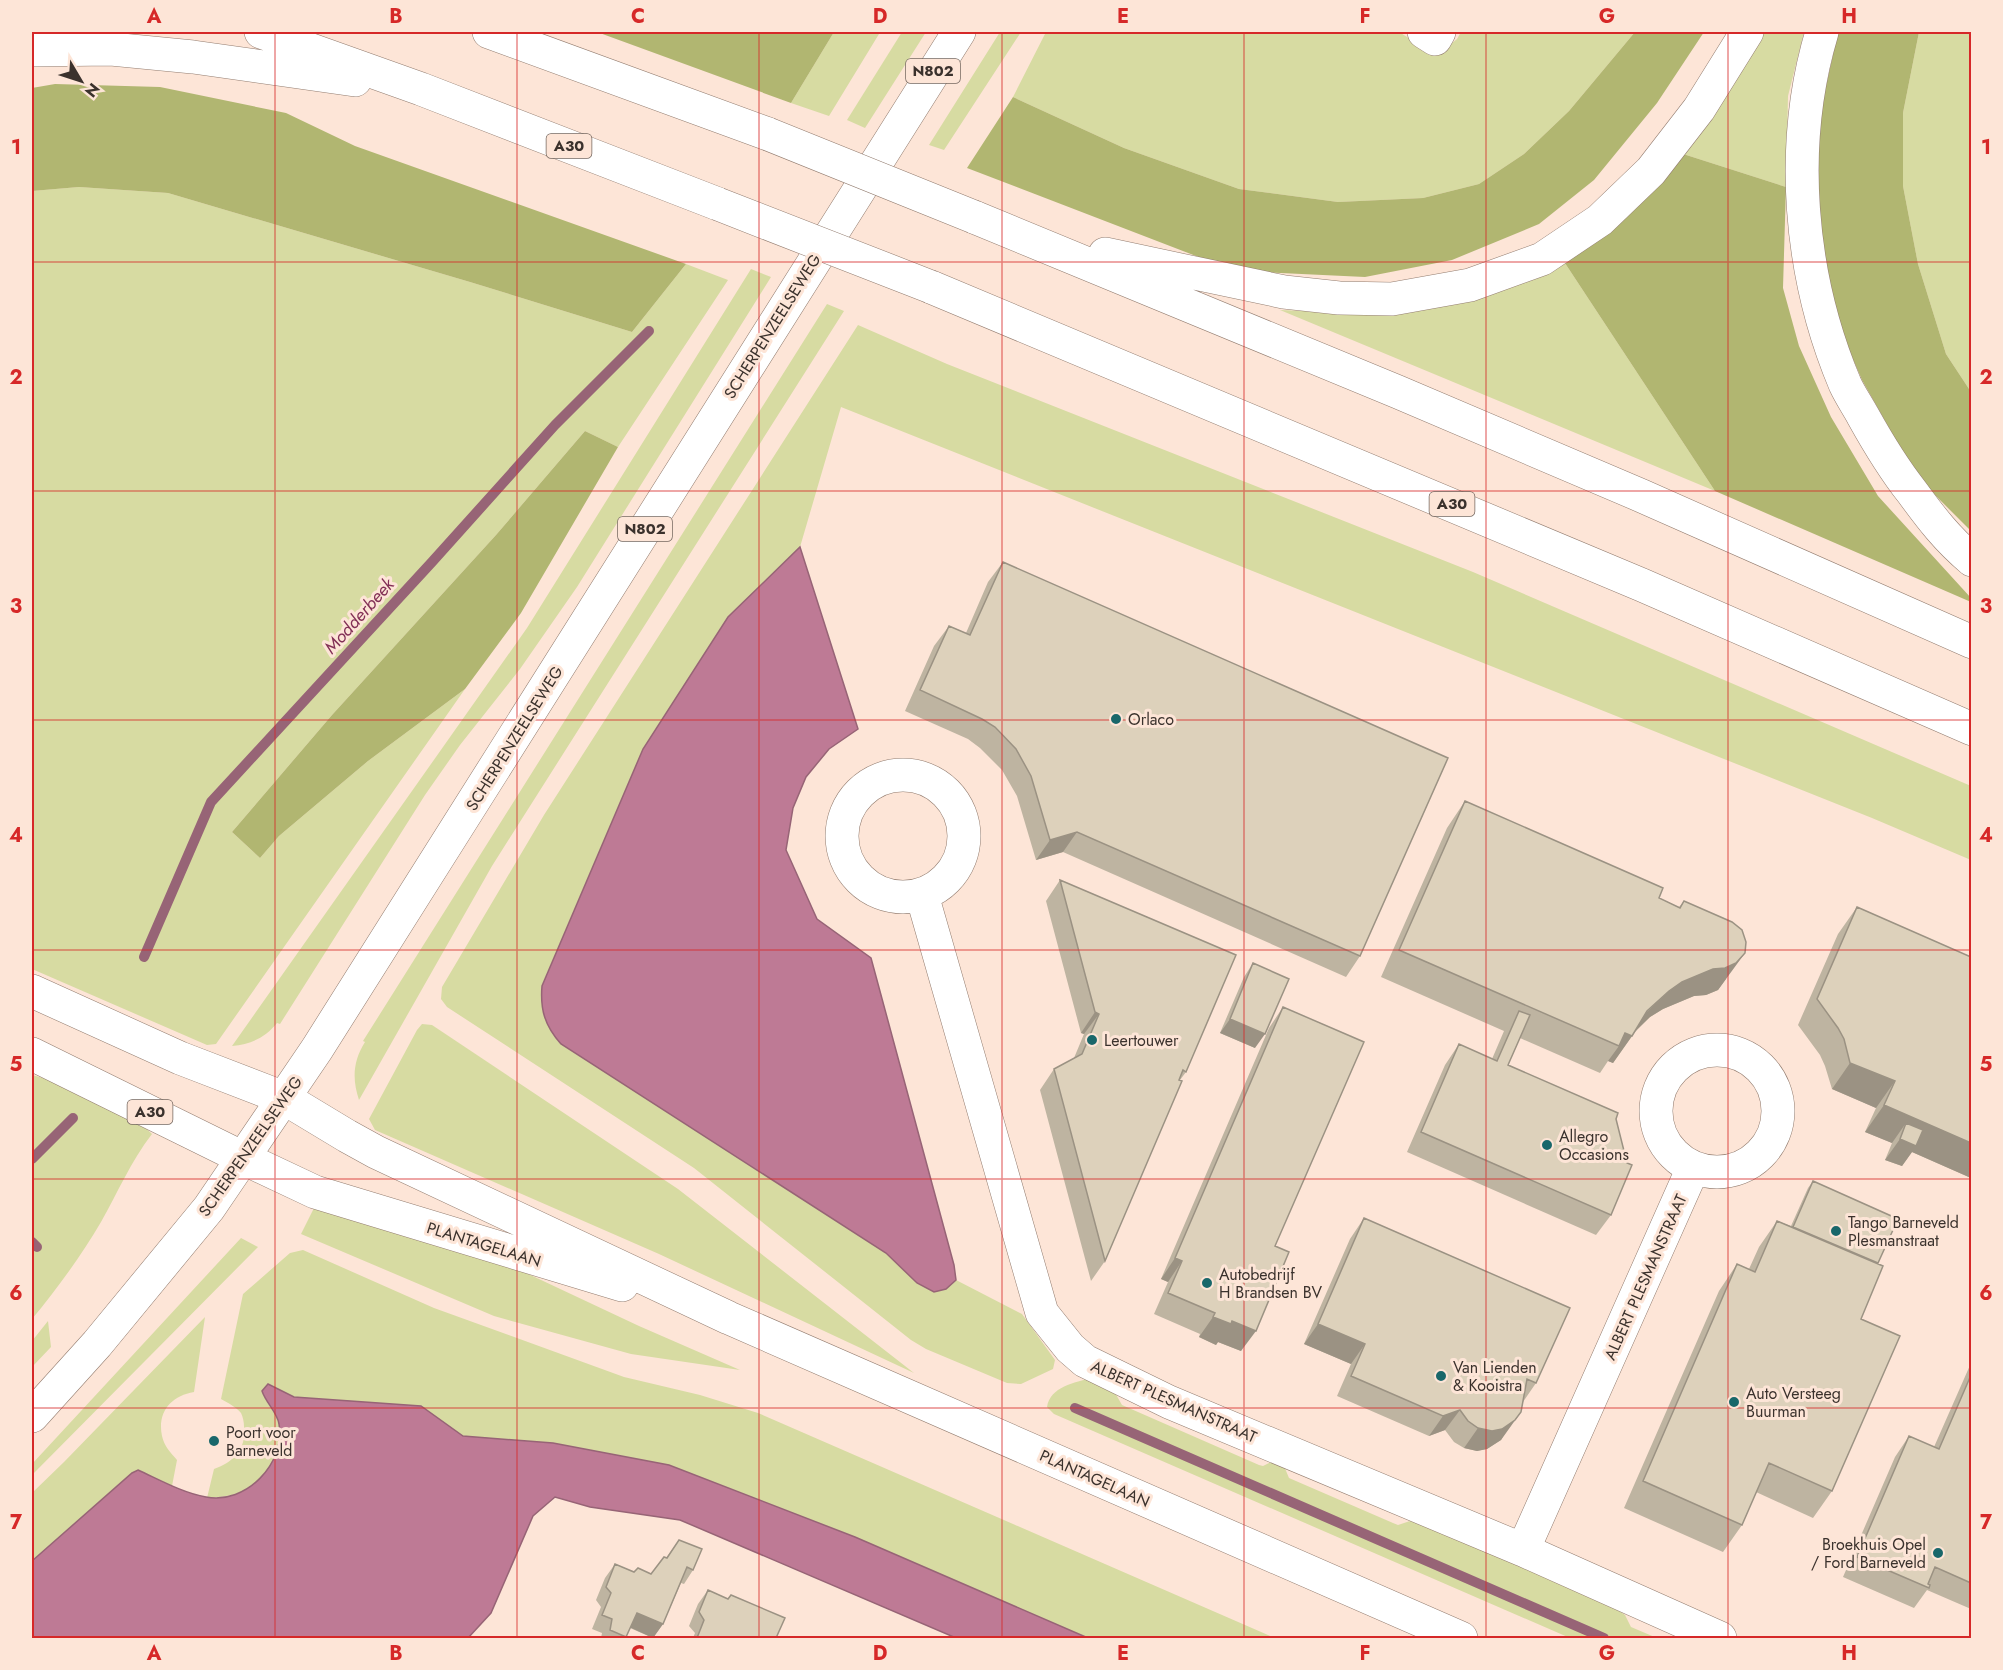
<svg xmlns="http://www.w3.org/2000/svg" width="2003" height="1670" font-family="Jost,sans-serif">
  <rect width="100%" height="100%" fill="#fde5d7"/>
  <!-- green -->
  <path fill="#d7dba2" d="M834 32H871L879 34 829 116 791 103Z
    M902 32H926L865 128 847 120Z
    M1000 32H1021L944 150 929 145Z
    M1046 32H1399L1420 45 1447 47 1457 39 1461 32H1635L1569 111 1524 154 1479 184 1423 198 1338 202 1239 189 1124 148 1013 97Z
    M1759 32H1804L1788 96 1786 187 1680 153Z
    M1919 32H1971V392L1946 354 1918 264 1903 186V113Z
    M79 187 168 193 470 282 632 332 686 264 728 280 618 447 585 431 496 535 332 715 232 832 260 858 279 836 368 761 465 689 216 1044 207 1045 32 969V191Z
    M1559 254 1715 491 1280 310 1378 314Z
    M751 269 771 277 577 587 520 669 460 745 425 795 280 1024 277 1023C265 1038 251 1044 232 1046L527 628Z
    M827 304 844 311 492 866 359 1100C352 1079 353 1061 365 1042L363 1041Z
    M858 325 947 364 1473 572 1971 786V860L1872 818 841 407 800 547 643 749 542 985 541 1000 561 1044 886 1253 917 1283 946 1289 956 1280 1022 1314 1055 1360 1053 1369 1021 1384 1007 1383 926 1349 911 1340 694 1168 447 1007 441 999 442 987 544 815Z
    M422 1024 432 1025 678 1189 914 1373 659 1254 375 1130 369 1119 417 1030Z
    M32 1075 73 1086 137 1120 152 1134C131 1161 118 1192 101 1222 81 1256 57 1289 32 1319Z
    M314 1208 507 1264 639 1326 740 1370 631 1354 494 1316 301 1234Z
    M241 1238 258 1247 32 1475V1464Z
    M303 1250 434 1308 624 1377 700 1395 758 1413 1275 1638H1088L855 1537 669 1465 553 1443 463 1436 421 1406 294 1397 268 1384 262 1391C266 1402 274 1410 278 1420 289 1447 268 1479 244 1491 233 1496 220 1497 207 1498L214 1469C233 1463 247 1448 244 1427 244 1422 243 1417 241 1413 236 1407 228 1403 221 1399L243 1294 290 1253Z
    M205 1317 194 1392C171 1396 157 1412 162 1436 164 1446 171 1453 177 1460L172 1486 138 1470 32 1561V1493L64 1462Z
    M48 1321 51 1347 32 1367V1341Z
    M1092 1378 1114 1391 1122 1405 1259 1465 1263 1466 1273 1461 1284 1466 1289 1478 1393 1523 1398 1525 1413 1520 1614 1607 1625 1615 1631 1627 1657 1638H1570L1054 1414 1047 1407C1050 1387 1075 1382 1092 1378Z"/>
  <!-- forest -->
  <path fill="#b1b671" d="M597 32H834L791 103Z
    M1635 32H1704L1657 103 1594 180 1539 224 1452 260 1365 277 1235 271 967 168 1013 97 1124 148 1239 189 1338 202 1423 198 1479 184 1524 154 1569 111Z
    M1838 32H1919L1903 113V186L1918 264 1946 354 1971 392V531L1916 476 1862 380 1833 313 1815 211 1813 145Z
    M55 84 160 87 286 113 355 146 686 264 632 332 470 282 168 193 79 187 32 191V88Z
    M1680 153 1786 187 1783 288 1799 346 1831 417 1878 496 1971 598V602L1715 491 1559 254Z
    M585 431 618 447 521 613 465 689 368 761 279 836 260 858 232 832 332 715 496 535Z"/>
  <!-- water -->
  <path fill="#be7a95" stroke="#976476" stroke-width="1.5" d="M800 547 858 729 829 749 806 777 793 808 786 850 817 919 871 958 954 1265 956 1280 946 1289 934 1292 917 1283 886 1253 561 1044C545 1026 540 1010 542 986L643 749 728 617Z
    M268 1384 294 1397 421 1406 463 1436 553 1443 669 1465 855 1537 1088 1638H956L680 1520 590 1507 555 1497 533 1516 491 1613 468 1638H32V1561L132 1473 138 1470C160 1480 183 1493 206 1497 246 1505 286 1463 279 1424 277 1412 266 1403 262 1391Z"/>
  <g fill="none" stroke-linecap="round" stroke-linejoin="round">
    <!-- stream -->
    <path stroke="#976476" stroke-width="10" d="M144 957 211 802 432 562 555 425 649 331
      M32 1159 73 1118
      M32 1242 37 1247
      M1075 1408 1604 1638"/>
    <defs>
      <path id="minor" d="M1424 32 1435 39 1439 32
        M842 836a61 61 0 1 1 122 0a61 61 0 1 1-122 0Z
        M922 895 1042 1313 1070 1348 1085 1361 1169 1402 1523 1550 1720 1638
        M1656 1111a61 61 0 1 1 122 0a61 61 0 1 1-122 0Z
        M1523 1550 1693 1168"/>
      <path id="major" d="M284 1098 347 1136 376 1152 729 1318 1461 1638
        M243 1158 315 1192 622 1285
        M32 1416 97 1344 209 1208 317 1049 959 32"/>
      <path id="highway" d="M261 32 421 89 718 204
        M489 32 768 134
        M1822 32C1788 145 1799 275 1845 384 1850 395 1857 405 1863 416 1878 443 1893 468 1912 492 1931 518 1947 539 1972 560
        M32 50 111 49 193 57 355 80
        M974 217 1398 392 1642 496 1972 642
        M1105 254 1284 292 1339 298 1392 299 1470 285 1542 259 1600 220 1651 171 1699 109 1747 32
        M931 287 1642 585 1972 729
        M32 991 180 1058 284 1098
        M32 1054 243 1158"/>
    </defs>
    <!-- minor casing -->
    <use href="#minor" stroke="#937d70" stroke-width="34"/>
    <!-- major casing -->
    <use href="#major" stroke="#937d70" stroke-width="34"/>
    <!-- highway casing -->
    <use href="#highway" stroke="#937d70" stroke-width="34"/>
    <!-- minor -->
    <use href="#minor" stroke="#fff" stroke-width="33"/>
    <!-- major -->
    <use href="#major" stroke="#fff" stroke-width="33"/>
    <!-- highway -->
    <use href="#highway" stroke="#fff" stroke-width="33"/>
    <defs>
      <path id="highway-bridge" d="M768 134 974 217
        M718 204 931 287"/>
    </defs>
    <!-- highway-bridge casing -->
    <use href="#highway-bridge" stroke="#937d70" stroke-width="34" stroke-linecap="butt"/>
    <!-- highway-bridge -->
    <use href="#highway-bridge" stroke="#fff" stroke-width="33"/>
  </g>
  <!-- wall -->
  <path fill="#beb4a1" d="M1003 562 1360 956 1346 977 1063 852 1036 860 1017 796 1002 770 980 748 968 739 905 711 934 646 949 626 966 633 988 582Z
    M1465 801 1659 898 1679 907 1684 901 1726 979 1718 990 1706 995 1694 996 1663 1009 1650 1017 1635 1032 1613 1063 1608 1061 1600 1073 1520 1038 1508 1065 1616 1119 1611 1215 1596 1235 1407 1152 1445 1065 1459 1044 1492 1059 1504 1031 1381 977 1447 828Z
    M1060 880 1186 1072 1180 1080 1105 1261 1091 1281 1040 1090 1054 1069 1074 1058 1084 1034 1081 1033 1046 901Z
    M1857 907 1971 957V1178L1912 1152 1902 1166 1885 1160 1892 1143 1865 1132 1876 1108 1832 1089 1825 1066 1820 1055 1798 1025 1838 934Z
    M1253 963 1255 1048 1220 1033 1244 977Z
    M1283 1007 1275 1246 1241 1351 1218 1342 1216 1345 1199 1337 1200 1334 1154 1314 1168 1282 1161 1279 1269 1028Z
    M1813 1181 1878 1263 1861 1319 1832 1491 1813 1518 1756 1492 1742 1525 1723 1552 1624 1508 1719 1291 1737 1264 1749 1269 1759 1247 1777 1221 1791 1226 1808 1188Z
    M1364 1218 1536 1383 1523 1402 1501 1440 1487 1449 1477 1451 1464 1448 1454 1442 1445 1430 1429 1436 1337 1396 1351 1364 1304 1344 1350 1239Z
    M1971 1363V1609L1927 1590 1914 1608 1843 1577 1895 1457 1909 1436 1934 1447Z
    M679 1540 693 1570 684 1584 681 1583 663 1624 653 1638 630 1628 625 1638H601L602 1633 592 1629 601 1607 596 1600 605 1578 615 1564 634 1572 651 1574 666 1558Z
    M708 1590 776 1638H693L695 1633 689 1626 698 1604Z"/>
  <!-- shaded-wall -->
  <path fill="#9b9283" d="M1077 832 1063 852 1036 860 1050 840Z
    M1745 953 1718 990 1706 995 1694 996 1663 1009 1650 1017 1630 1036H1632L1613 1063 1608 1061 1619 1046 1625 1033 1669 991 1682 982Z
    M1095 1012 1099 1014 1084 1034 1081 1033Z
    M1230 1019 1265 1034 1255 1048 1220 1033Z
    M1850 1063 1895 1081 1876 1108 1832 1089Z
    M1884 1105 1971 1143V1178L1912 1152 1902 1166 1885 1160 1900 1139 1906 1123 1892 1143 1865 1132Z
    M1175 1258 1182 1261 1168 1282 1161 1279Z
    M1213 1317 1232 1321 1256 1331 1241 1351 1218 1342 1216 1345 1199 1337Z
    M1318 1324 1365 1344 1351 1364 1304 1344Z
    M1460 1410 1445 1430 1429 1436 1443 1416Z
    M1521 1412 1501 1440 1487 1449 1477 1451 1464 1448 1478 1428Z
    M637 1613 663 1624 653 1638 627 1626Z"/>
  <!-- building -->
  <path fill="#ddd1bb" stroke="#9b9283" stroke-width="1.5" d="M1003 562 1448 758 1360 956 1077 832 1050 840 1031 776 1016 749 995 727 982 719 920 690 949 626 970 635Z
    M1465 801 1663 888 1659 898 1680 908 1684 901 1732 922 1742 930 1746 942 1745 953 1736 963 1725 968 1713 969 1682 982 1669 991 1647 1011 1632 1036 1625 1033 1619 1046 1399 950Z
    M1060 880 1236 955 1186 1072 1183 1070 1179 1080 1182 1081 1105 1261 1054 1069 1082 1054 1099 1014 1095 1012Z
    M1857 907 1971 957V1143L1884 1105 1895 1081 1850 1063 1844 1039 1838 1028 1817 999Z
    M1253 963 1289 979 1265 1034 1230 1019Z
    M1283 1007 1364 1042 1275 1246 1289 1252 1256 1331 1232 1321 1231 1324 1213 1317 1215 1313 1168 1293 1182 1261 1175 1258Z
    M1519 1011 1530 1015 1508 1065 1618 1113 1616 1119 1627 1163 1632 1165 1611 1215 1421 1132 1459 1044 1497 1061Z
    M1906 1123 1923 1130 1916 1146 1900 1139Z
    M1813 1181 1898 1219 1878 1263 1793 1227Z
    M1364 1218 1570 1308 1536 1383 1527 1379 1521 1412 1515 1420 1502 1429 1492 1431 1478 1428 1468 1421 1460 1410 1443 1416 1351 1376 1365 1344 1318 1324Z
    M1777 1221 1883 1266 1861 1319 1900 1336 1832 1491 1769 1463 1742 1525 1643 1481 1737 1264 1755 1272Z
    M1971 1375V1583L1935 1567 1928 1584 1930 1585 1929 1588 1857 1557 1909 1436 1939 1449Z
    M679 1540 702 1549 693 1570 687 1567 663 1624 637 1613 626 1637 610 1630 612 1619 602 1615 611 1593 606 1587 615 1564 634 1572 638 1568 651 1574 664 1557 667 1558Z
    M708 1590 728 1599 731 1595 785 1618 776 1638H697L704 1620 699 1612Z"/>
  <!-- grid -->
  <path fill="none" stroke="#d62828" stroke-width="1.5" stroke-opacity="0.55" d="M275 32V1638M517 32V1638M759 32V1638M1002 32V1638M1244 32V1638M1486 32V1638M1728 32V1638M32 262H1972M32 491H1972M32 720H1972M32 950H1972M32 1179H1972M32 1408H1972"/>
  <!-- markers -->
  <g fill="#19676a" stroke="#fde5d7" stroke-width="2">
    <circle cx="1116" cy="719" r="6"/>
    <circle cx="1092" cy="1040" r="6"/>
    <circle cx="1547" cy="1145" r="6"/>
    <circle cx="1836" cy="1231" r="6"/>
    <circle cx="1207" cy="1283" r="6"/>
    <circle cx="1441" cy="1376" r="6"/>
    <circle cx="1734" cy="1402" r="6"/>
    <circle cx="214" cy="1441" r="6"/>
    <circle cx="1938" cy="1553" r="6"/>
  </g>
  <g text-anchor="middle" stroke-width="6" stroke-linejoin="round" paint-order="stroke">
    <!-- shield labels -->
    <g fill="#fde5d7" stroke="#756860" stroke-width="1.5">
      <rect x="906" y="59" width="54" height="24" rx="4.5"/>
      <rect x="546.5" y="134" width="45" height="24" rx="4.5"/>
      <rect x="1429.5" y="492" width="45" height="24" rx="4.5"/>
      <rect x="618" y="517" width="54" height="24" rx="4.5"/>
      <rect x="127.5" y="1100" width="45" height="24" rx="4.5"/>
    </g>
    <g font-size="15" font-weight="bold" fill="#3b322d">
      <text x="933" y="76">N802</text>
      <text x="569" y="151">A30</text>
      <text x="1452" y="509">A30</text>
      <text x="645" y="534">N802</text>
      <text x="150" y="1117">A30</text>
    </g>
    <!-- street labels -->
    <g font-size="16" fill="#3b322d" stroke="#fde5d7">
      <text transform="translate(772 326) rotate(-58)" y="6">SCHERPENZEELSEWEG</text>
      <text transform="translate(514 738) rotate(-58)" y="6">SCHERPENZEELSEWEG</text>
      <text transform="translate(250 1146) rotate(-55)" y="6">SCHERPENZEELSEWEG</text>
      <text transform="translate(484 1244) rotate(17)" y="6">PLANTAGELAAN</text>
      <text transform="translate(1645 1277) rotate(-66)" y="6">ALBERT PLESMANSTRAAT</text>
      <text transform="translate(1174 1401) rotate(24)" y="6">ALBERT PLESMANSTRAAT</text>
      <text transform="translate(1095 1478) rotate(24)" y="6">PLANTAGELAAN</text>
    </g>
    <!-- poi labels -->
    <g font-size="16" fill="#3b322d" stroke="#fde5d7" text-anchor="start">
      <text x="1128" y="725">Orlaco</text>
      <text x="1104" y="1046">Leertouwer</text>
      <text x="1559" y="1142">Allegro<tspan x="1559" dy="18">Occasions</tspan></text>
      <text x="1848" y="1228">Tango Barneveld<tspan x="1848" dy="18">Plesmanstraat</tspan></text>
      <text x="1219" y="1280">Autobedrijf<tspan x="1219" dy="18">H Brandsen BV</tspan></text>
      <text x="1453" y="1373">Van Lienden<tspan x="1453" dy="18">&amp; Kooistra</tspan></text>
      <text x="1746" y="1399">Auto Versteeg<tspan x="1746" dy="18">Buurman</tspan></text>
      <text x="226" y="1438">Poort voor<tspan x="226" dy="18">Barneveld</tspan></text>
      <text x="1926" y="1550" text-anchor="end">Broekhuis Opel<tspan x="1926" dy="18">/ Ford Barneveld</tspan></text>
    </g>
    <!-- water labels -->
    <g font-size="18" font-style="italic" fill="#833056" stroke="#fde5d7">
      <text transform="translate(359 616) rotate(-48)" y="6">Modderbeek</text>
    </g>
  </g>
  <!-- border -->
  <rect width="2003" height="1670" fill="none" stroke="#fde5d7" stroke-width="66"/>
  <!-- north arrow -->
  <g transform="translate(81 81) rotate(129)" stroke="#fde5d7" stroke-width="4.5" paint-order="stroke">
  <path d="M0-4.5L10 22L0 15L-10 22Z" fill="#3b322d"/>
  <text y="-9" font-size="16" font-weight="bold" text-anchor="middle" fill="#3b322d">N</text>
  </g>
  <rect x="33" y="33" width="1937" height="1604" fill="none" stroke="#d62828" stroke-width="2"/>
  <g font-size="20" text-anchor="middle" font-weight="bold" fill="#d62828">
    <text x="154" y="23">A</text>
    <text x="396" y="23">B</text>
    <text x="638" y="23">C</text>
    <text x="880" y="23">D</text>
    <text x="1123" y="23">E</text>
    <text x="1365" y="23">F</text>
    <text x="1607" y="23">G</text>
    <text x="1849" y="23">H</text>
    <text x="16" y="154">1</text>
    <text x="1986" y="154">1</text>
    <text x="16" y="384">2</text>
    <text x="1986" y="384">2</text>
    <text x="16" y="613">3</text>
    <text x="1986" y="613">3</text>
    <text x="16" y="842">4</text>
    <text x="1986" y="842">4</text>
    <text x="16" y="1071">5</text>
    <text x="1986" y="1071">5</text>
    <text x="16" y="1300">6</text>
    <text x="1986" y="1300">6</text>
    <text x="16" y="1529">7</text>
    <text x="1986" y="1529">7</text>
    <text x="154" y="1660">A</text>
    <text x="396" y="1660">B</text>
    <text x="638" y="1660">C</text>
    <text x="880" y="1660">D</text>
    <text x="1123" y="1660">E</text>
    <text x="1365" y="1660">F</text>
    <text x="1607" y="1660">G</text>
    <text x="1849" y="1660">H</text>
  </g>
</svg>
